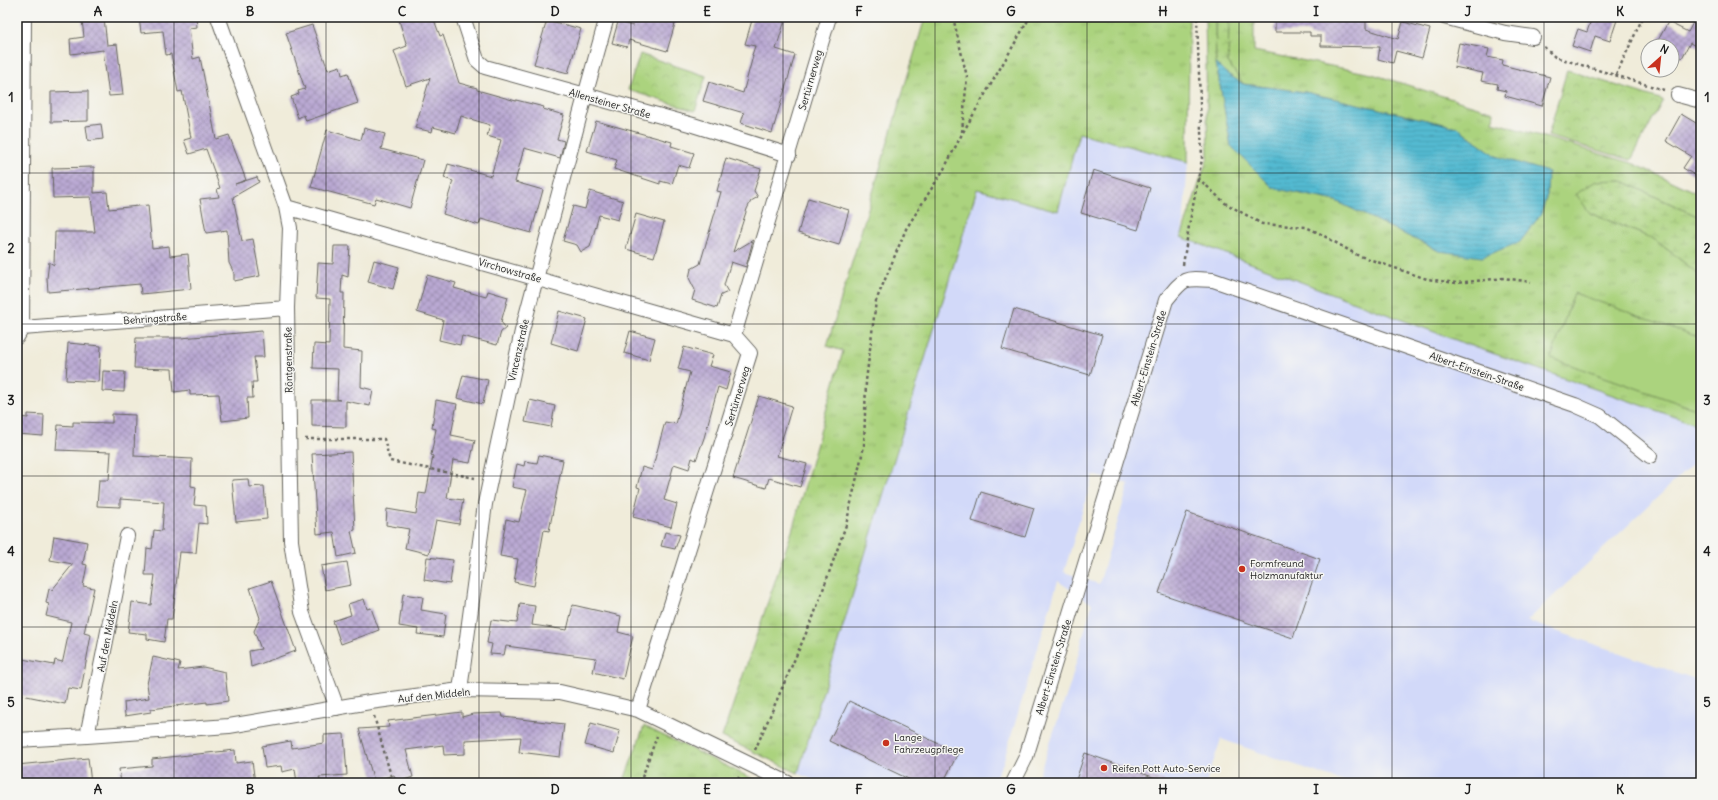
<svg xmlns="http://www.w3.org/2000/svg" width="1718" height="800" font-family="Delius,sans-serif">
  <defs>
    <pattern id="grass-tufts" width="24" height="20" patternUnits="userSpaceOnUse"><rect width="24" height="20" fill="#abd37e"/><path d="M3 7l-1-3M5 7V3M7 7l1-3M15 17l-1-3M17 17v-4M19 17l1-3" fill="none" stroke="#93b56c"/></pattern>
    <pattern id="wetland-marsh" width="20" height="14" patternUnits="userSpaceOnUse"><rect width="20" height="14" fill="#abd37e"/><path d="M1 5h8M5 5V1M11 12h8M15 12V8" fill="none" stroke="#93b56c"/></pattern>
    <pattern id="park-crowns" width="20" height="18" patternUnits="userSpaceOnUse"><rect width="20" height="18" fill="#abd37e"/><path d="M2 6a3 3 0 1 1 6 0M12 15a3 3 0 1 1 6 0" fill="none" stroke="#93b56c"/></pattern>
    <pattern id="water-rules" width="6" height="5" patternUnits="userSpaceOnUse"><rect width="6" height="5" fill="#53bad1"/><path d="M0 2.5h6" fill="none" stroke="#489fb3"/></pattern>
    <pattern id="building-cross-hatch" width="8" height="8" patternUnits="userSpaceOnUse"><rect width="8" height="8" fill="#baa9d3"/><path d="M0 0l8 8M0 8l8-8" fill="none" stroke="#9689aa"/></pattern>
  </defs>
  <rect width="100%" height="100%" fill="#f6f6f2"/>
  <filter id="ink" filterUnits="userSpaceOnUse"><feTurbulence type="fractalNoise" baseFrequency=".025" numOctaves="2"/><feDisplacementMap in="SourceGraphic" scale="8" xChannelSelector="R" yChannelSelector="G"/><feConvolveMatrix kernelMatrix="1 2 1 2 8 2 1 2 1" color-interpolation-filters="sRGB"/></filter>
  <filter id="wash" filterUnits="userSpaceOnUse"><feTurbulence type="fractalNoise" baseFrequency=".012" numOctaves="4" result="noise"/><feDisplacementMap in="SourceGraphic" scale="16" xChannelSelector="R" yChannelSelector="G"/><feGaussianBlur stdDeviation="0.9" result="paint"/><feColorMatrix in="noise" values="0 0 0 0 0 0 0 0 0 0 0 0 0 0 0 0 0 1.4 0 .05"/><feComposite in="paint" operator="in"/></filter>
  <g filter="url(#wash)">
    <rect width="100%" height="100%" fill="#f0ecda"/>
    <!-- built -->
    <path fill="#d2d9f9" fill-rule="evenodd" d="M1079 133 1188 162 1182 237 1469 345 1701 426V456L1527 621 1701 681V783H1347L1221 739 1206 783H1036L1070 685 1092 604 1058 581 1003 763 992 783H820L798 773 977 189 1058 210ZM1093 475 1129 484 1099 584 1064 572Z"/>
    <!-- grass -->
    <path fill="url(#grass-tufts)" stroke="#64784d" d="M909 17H1189L1188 162 1079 133 1058 211 977 189 798 773 722 737 792 531 843 351 827 346 924 21Z
      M1205 17H1215L1216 63 1231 146 1273 188 1336 201 1439 251 1541 214 1547 195V172L1496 156 1457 127 1305 92 1243 84 1228 62 1229 17H1254V51L1372 74 1494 112 1493 122 1632 163 1701 195V218L1620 180 1590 213 1654 239 1701 276V426L1469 345 1181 237 1208 157Z
      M644 726 761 783H623Z"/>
    <!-- wetland -->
    <path fill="url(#wetland-marsh)" stroke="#64784d" d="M1215 17H1229L1228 62 1243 84 1226 73 1216 63Z
      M1620 180 1701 218V276L1654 239 1590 213 1576 194 1596 181Z"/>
    <!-- park -->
    <path fill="url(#park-crowns)" stroke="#64784d" d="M640 54 706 76 695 111 628 90Z
      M1567 70 1663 100 1631 160 1548 136Z"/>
    <!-- garden -->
    <path fill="#abd37e" stroke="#64784d" d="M1574 293 1701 338V411L1551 358Z"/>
    <!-- water -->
    <path fill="url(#water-rules)" stroke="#386b76" d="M1216 63 1226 73 1243 84 1305 92 1457 127 1496 156 1548 172 1547 195 1541 214 1520 242 1482 257 1439 251 1336 201 1273 188 1231 146Z"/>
    <g id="blocks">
      <!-- building -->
      <path fill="url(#building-cross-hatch)" d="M139 17H196L197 27 189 28 193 59 200 57 216 139 229 135 246 180 235 184 257 177 259 182 233 197 242 241 253 239 260 276 234 281V273L229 263 227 230 206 233 200 199 219 197 217 189 220 188 206 149 189 154 184 140 191 138 182 91 178 92 171 54 166 55 163 31 141 33Z
        M398 17H433L440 36 443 35 459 83 477 88V90L516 101V100L544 107 543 109 564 115 557 139 564 141 560 158 524 148 515 182 543 190 531 233 481 219 479 225 443 214 453 181 444 178 448 164 491 176 501 140 487 136 490 125 461 116 456 133 433 127 432 132 415 128 430 78 406 86 394 51 407 46Z
        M636 17H677L667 51 629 40 627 47 612 43 618 22 633 26Z
        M753 17H786L776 49 795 55 772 133 741 123 744 113 703 101 709 82 743 93 753 56 752 55 755 46 745 44Z
        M1275 17 1366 18V29L1398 39 1403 22 1430 29 1422 58 1396 51 1393 63 1378 59 1380 47 1321 46V36H1310V32H1275Z
        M1592 17H1618L1610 41 1595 36 1590 52 1572 46 1578 29 1587 32Z
        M1696 17H1701V49L1690 43 1682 58 1672 52V46H1655L1668 22 1688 32Z
        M104 18 107 45 117 44 123 95 109 96 103 50 71 54 70 39 84 37 82 20Z
        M547 20 581 29 568 73 534 64Z
        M312 25 328 70 340 66 342 75 348 73 358 103 306 121 304 115 298 118 291 97 299 94 298 91 305 89 286 33Z
        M1459 43 1489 49 1487 57 1503 60 1502 65 1550 77 1542 106 1505 96 1506 91 1497 89 1498 84 1481 81 1483 73 1454 67Z
        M88 91V121L51 122V92Z
        M1681 114 1701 126V179L1683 168 1691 156 1666 141Z
        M596 121 672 142 671 146 694 153 689 168 678 165 672 184 660 181V184L614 169 617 160 587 151Z
        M101 124 103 139 88 141 86 126Z
        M364 128 385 134 381 149 423 160 410 208 376 198 374 204 311 187 327 130 361 140Z
        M726 158 761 169 754 191 758 197 751 201 747 209 733 252 753 240 746 267 731 262 724 285 728 292 721 295 717 308 692 300 695 290 689 278 691 269 700 264 721 192 717 191Z
        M94 167V193L107 192 109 209 148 205 152 248 169 246 170 256 188 254 191 289 141 294 140 284 48 292 47 278 49 262 54 265 55 232H95L91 197 53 198 52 168Z
        M1093 170 1150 188 1138 230 1081 213Z
        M590 191 623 201 618 220 599 215 590 247 581 252 577 245 563 241 573 206 585 209Z
        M808 198 849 210 839 245 798 233Z
        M636 214 664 222 654 257 626 249Z
        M334 246H350L348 277 342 275 341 293H344L343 349 362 351 361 387 373 390 370 406 346 401V427L312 426V400H340L337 399 338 369 313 368 314 344 329 345 330 299 316 298 318 263 333 264Z
        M374 260 399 267 393 289 368 282Z
        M427 275 456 283 454 288 486 297 488 291 508 297 501 322 506 328 501 332 497 345 462 336 460 345 439 340 443 320 417 312Z
        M1014 309 1102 335 1090 375 1002 349Z
        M559 311 587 319 578 351 551 343Z
        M262 331 264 357H254L257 382H252L253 398H247L248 418 222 421 219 394 190 395V390L174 392 172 369 134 368 136 338H181Z
        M630 331 655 338 649 360 624 353Z
        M68 343 101 346 99 382 66 380Z
        M684 347 713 355 709 366 731 372 726 390 718 387 704 438 696 460 692 458 689 469 674 464 664 500 677 504 671 527 633 517 640 488 637 487 642 467 652 470 665 422 676 424 690 372 678 369Z
        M103 371 125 372 124 392 102 391Z
        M463 375 488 380 483 404 457 398Z
        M759 396 792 406 777 456 807 464 800 487 769 478 766 488 733 478Z
        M436 400 457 404 451 435 475 440 470 463 453 460 447 498 463 500 459 524 436 520 429 554 405 548 409 529 386 525 387 509 416 514 419 493 426 494 433 456 431 455 436 429 432 428Z
        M530 400 555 406 551 427 525 422Z
        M28 414 44 415 43 436 17 434V417L28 418Z
        M112 414 135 415 134 456 192 459 191 486 196 487 194 505 206 506 207 524 199 523 196 553 180 552 172 619H167L164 642 147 639V634L128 632 132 602 151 605 155 575H145L147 548 152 549 154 530 162 531 164 502 120 499V507L97 506 99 480H109L111 452 56 450 58 425 73 426V422L112 423Z
        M351 452 355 530 351 531 356 553 338 557 334 532 317 534 312 454Z
        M539 455 563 460 549 531 544 530 534 586 514 582 518 559 500 556 506 519 519 522 527 490 512 487 517 464 524 466 525 461 537 463Z
        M248 479 249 487 264 486 267 519 236 522 232 480Z
        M981 492 1034 508 1025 537 972 521Z
        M1187 512 1320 559 1293 638 1159 593Z
        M665 532 680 535 675 549 661 546Z
        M54 536 87 542 83 564 87 565 83 586 94 588 84 633 91 635 81 690 68 688 65 704 17 694V658L54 665 55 660 62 662 63 660 71 622 46 616 49 604 46 603 49 589 52 590 73 564 50 560Z
        M427 557 453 560 450 584 424 580Z
        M347 562 351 585 325 590 321 566Z
        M271 581 296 651 251 667 249 651 261 649 254 631 260 618 250 588Z
        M403 594 423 597 421 610 446 614 443 637 417 634 418 629 399 626Z
        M364 599 367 609 371 608 379 630 341 644 333 621 351 615 348 604Z
        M520 604 535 606 532 625 567 630 573 605 621 616 618 632 633 636 623 679 593 672 596 658 506 646 504 655 490 654 492 644 487 643 491 620 517 623Z
        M153 657 180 663 178 670 203 667 225 672 228 701 207 704V702L151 709V712L125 716 124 702 149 698 147 684Z
        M849 701 958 753 943 783H917L829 741Z
        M462 712V717L473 714 502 713 503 717 564 724 560 757 519 752 521 737 465 740V754L444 755 443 745 406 750 413 777 398 782 394 775 374 781 359 729 389 727 388 721Z
        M591 723 620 731 614 753 585 745Z
        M344 734 347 775 319 777 321 783H297L295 769 282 772 281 766 265 768 262 746 291 741 292 748 324 743V735Z
        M235 750 236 763 252 761 255 783H121L119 769 152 766V759Z
        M1085 753 1164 781V783H1075Z
        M88 758 91 783H17V765Z"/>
    </g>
  </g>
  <g filter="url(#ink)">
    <use href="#blocks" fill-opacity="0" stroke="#66655e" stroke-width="1"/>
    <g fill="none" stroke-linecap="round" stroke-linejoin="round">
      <defs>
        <path id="street" d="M218 17 286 207 290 228 287 308 291 541 302 612 337 708
          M463 17 477 60 485 67 693 125 789 155
          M1444 17 1505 33 1533 37
          M1678 95 1701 101
          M286 207 734 335
          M22 328 287 308
          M734 335 829 17
          M17 337 22 328 24 17
          M460 690 485 504 522 331 585 96 607 17
          M638 710 750 353 734 335
          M87 736 127 536
          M17 740 87 736 229 726 370 702 460 690 560 692 638 710 788 783
          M1013 783 1026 757 1166 300C1185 277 1183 278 1213 280L1575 405 1600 416 1650 456"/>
      </defs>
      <!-- street casing -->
      <use href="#street" stroke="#66655e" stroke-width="16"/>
      <!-- path -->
      <path stroke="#66655e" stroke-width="2.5" stroke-dasharray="3 3" stroke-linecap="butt" d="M953 17 967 77 962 132
        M1140 17 1197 18
        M1544 47 1555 57 1664 90
        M1616 75 1643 17
        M1198 178 1225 203 1262 224 1306 227 1319 233 1357 255 1427 279 1456 283 1504 278 1531 282
        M1183 265 1189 226 1202 159 1197 17
        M305 439H384L390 461 475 478
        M374 716 393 783
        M755 750 814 615 846 525 864 446 866 381 876 301 906 229 944 169 962 134 1030 17
        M804 780 809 783
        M640 783 657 736
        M735 783 739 777"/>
      <!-- street -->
      <use href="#street" stroke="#fff" stroke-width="14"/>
    </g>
  </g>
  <!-- grid -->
  <path fill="none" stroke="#1c1c1c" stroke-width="1" stroke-opacity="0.55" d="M174 17V783M326 17V783M479 17V783M631 17V783M783 17V783M935 17V783M1087 17V783M1239 17V783M1392 17V783M1544 17V783M17 173H1701M17 324H1701M17 476H1701M17 627H1701"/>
  <!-- markers -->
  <g fill="#c8321e" stroke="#f6f6f2" stroke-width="1.5">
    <circle cx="1242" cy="569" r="4"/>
    <circle cx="886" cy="743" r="4"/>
    <circle cx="1104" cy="768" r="4"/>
  </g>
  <g text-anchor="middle" stroke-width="3" stroke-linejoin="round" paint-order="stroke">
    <!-- street labels -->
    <g font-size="10" fill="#1c1c1c" stroke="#f6f6f2">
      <text transform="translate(810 80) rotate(-74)" y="4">Sertürnerweg</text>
      <text transform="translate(610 103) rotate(16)" y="4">Allensteiner Straße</text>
      <text transform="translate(510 270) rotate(16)" y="4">Virchowstraße</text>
      <text transform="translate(155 318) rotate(-4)" y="4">Behringstraße</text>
      <text transform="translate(518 350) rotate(-77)" y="4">Vincenzstraße</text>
      <text transform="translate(1148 358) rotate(-73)" y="4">Albert-Einstein-Straße</text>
      <text transform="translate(288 360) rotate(-91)" y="4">Röntgenstraße</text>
      <text transform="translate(1477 371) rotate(19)" y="4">Albert-Einstein-Straße</text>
      <text transform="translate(737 396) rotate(-73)" y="4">Sertürnerweg</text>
      <text transform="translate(107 636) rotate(-79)" y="4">Auf den Middeln</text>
      <text transform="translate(1053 667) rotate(-73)" y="4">Albert-Einstein-Straße</text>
      <text transform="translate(434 695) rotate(-6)" y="4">Auf den Middeln</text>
    </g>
    <!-- poi labels -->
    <g font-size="10" fill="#1c1c1c" stroke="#f6f6f2" text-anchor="start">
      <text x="1250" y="567">Formfreund<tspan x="1250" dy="12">Holzmanufaktur</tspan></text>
      <text x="894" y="741">Lange<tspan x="894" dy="12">Fahrzeugpflege</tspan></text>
      <text x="1112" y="772">Reifen Pott Auto-Service</text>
    </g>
  </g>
  <!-- margin -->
  <rect width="1718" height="800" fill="none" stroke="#f6f6f2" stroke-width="44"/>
  <!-- north arrow -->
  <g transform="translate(1660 58) rotate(27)"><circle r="19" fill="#f6f6f2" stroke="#9f9f9c"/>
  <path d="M0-3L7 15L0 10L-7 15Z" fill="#c8321e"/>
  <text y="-6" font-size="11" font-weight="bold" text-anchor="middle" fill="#1c1c1c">N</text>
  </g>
  <rect x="22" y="22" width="1674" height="756" fill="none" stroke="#1c1c1c" stroke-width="1.5"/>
  <g font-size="13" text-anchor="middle" font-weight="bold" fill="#1c1c1c">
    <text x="98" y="16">A</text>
    <text x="250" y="16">B</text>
    <text x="402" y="16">C</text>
    <text x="555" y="16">D</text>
    <text x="707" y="16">E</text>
    <text x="859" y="16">F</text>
    <text x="1011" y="16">G</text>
    <text x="1163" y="16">H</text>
    <text x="1316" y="16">I</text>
    <text x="1468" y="16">J</text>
    <text x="1620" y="16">K</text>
    <text x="11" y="102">1</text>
    <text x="1707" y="102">1</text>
    <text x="11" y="253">2</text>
    <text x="1707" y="253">2</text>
    <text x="11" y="405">3</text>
    <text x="1707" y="405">3</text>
    <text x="11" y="556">4</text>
    <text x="1707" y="556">4</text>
    <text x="11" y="707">5</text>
    <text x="1707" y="707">5</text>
    <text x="98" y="794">A</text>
    <text x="250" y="794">B</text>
    <text x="402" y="794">C</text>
    <text x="555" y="794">D</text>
    <text x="707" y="794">E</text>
    <text x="859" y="794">F</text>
    <text x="1011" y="794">G</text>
    <text x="1163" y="794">H</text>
    <text x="1316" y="794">I</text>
    <text x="1468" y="794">J</text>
    <text x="1620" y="794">K</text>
  </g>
</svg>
